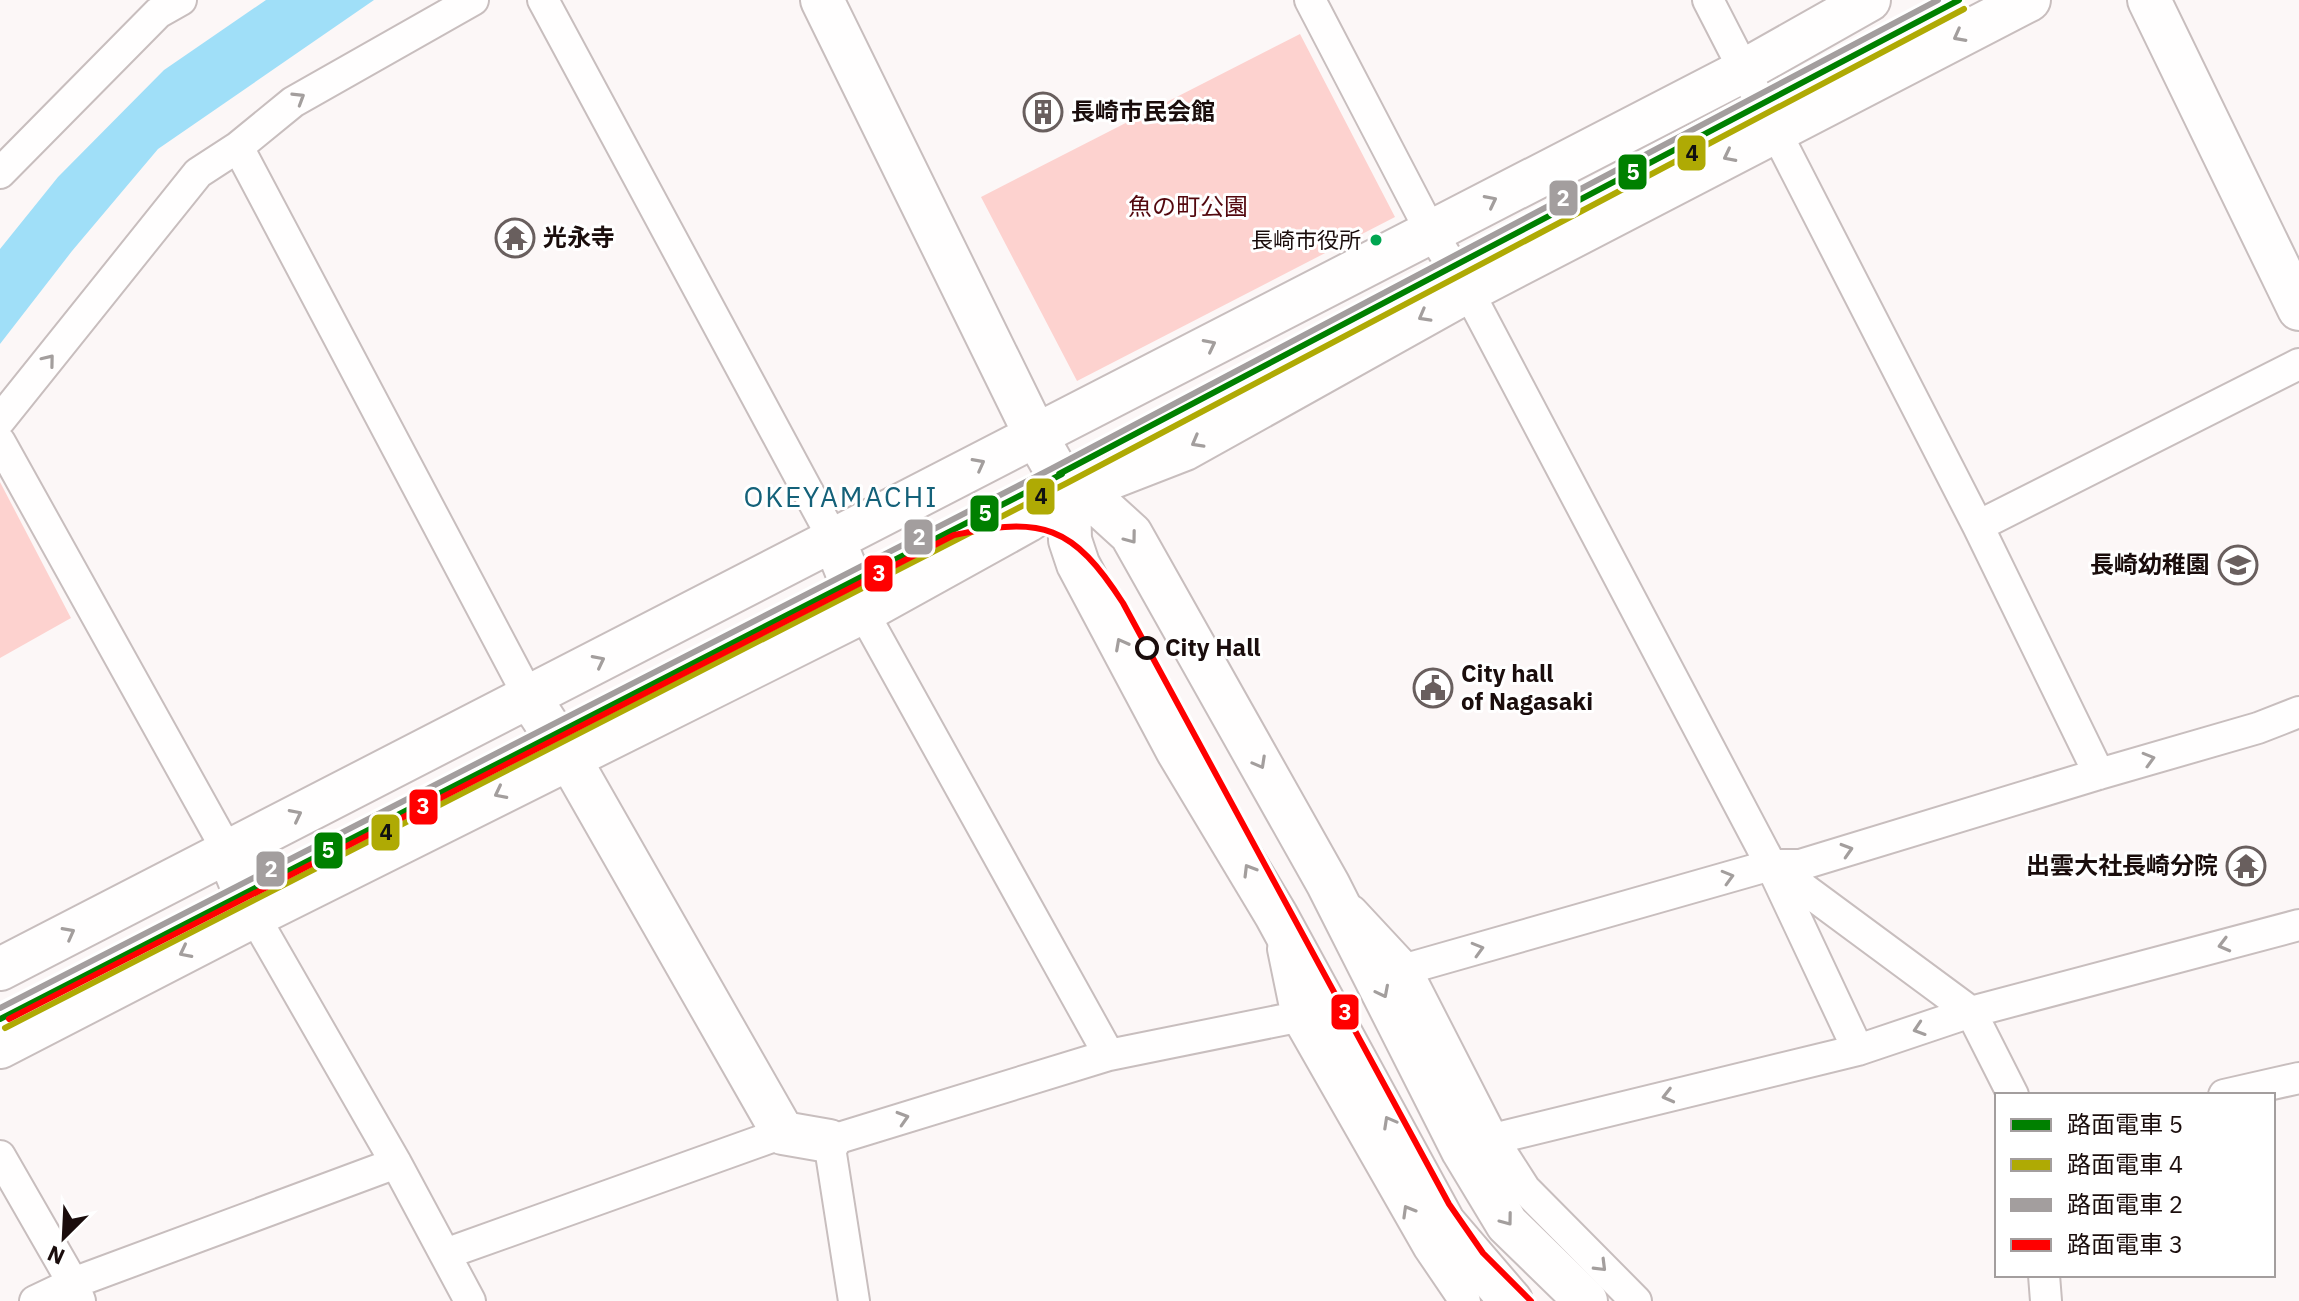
<svg xmlns="http://www.w3.org/2000/svg" width="2299" height="1301" font-family="'IBM Plex Sans','Noto Sans JP',sans-serif">
  <rect width="100%" height="100%" fill="#fcf7f7"/>
  <!-- green -->
  <path fill="#fdd2cf" d="M1300 34 1395 217 1077 381 981 197Z
    M0 482 71 618 0 658Z"/>
  <!-- water -->
  <path fill="#a0dff8" d="M266 0H374L158 149 72 251 0 344V249L58 177 164 70Z"/>
  <g fill="none" stroke-linecap="round" stroke-linejoin="round">
    <defs>
      <path id="street" d="M543 0 834 540
        M1310 0 1431 232 1468 291 1771 865 1858 1050
        M1708 0 1978 526 2099 774
        M238 147 529 697
        M0 173 158 13 181 0
        M0 420 198 173 238 147 293 102 473 0
        M0 442 227 850
        M1978 526 2299 364
        M863 612 1109 1055
        M1776 868 1971 1012 2013 1095
        M1352 911 1406 969 1771 865H1800L2099 774 2258 728 2299 712
        M254 916 396 1163 470 1301
        M1406 969 1493 1139 1525 1189 1636 1301
        M1297 1017 1429 1248 1465 1301
        M2224 1095 2299 1078
        M1493 1139 1858 1050 1971 1012 2299 925
        M0 1156 73 1283 80 1301
        M445 1254 783 1133
        M2044 1275 2046 1301
        M35 1301 73 1283 396 1163
        M854 1301 829 1141 1109 1055 1297 1017 1283 949"/>
      <path id="secondary" d="M822 0 1035 434 1069 494 1070 540 1078 564 1177 750 1276 915 1444 1223 1511 1301
        M2149 0 2299 309
        M1069 494 1098 504 1131 534 1328 884 1463 1151 1507 1224 1586 1301
        M834 540 863 612
        M529 697 569 758 783 1133 829 1141
        M227 850 254 916
        M0 969 1431 232 1745 70 1869 0
        M0 1047 254 916 863 612 1027 521 1069 494 1185 449 1468 291 2029 0"/>
    </defs>
    <!-- street casing -->
    <use href="#street" stroke="#c8bebe" stroke-width="34"/>
    <!-- secondary casing -->
    <use href="#secondary" stroke="#c8bebe" stroke-width="46"/>
    <!-- street -->
    <use href="#street" stroke="#fffefe" stroke-width="30"/>
    <!-- secondary -->
    <use href="#secondary" stroke="#fffefe" stroke-width="42"/>
    <defs>
      <path id="tram-1" d="M0 1019 1062 474H1059L1959 0"/>
      <path id="tram-2" d="M5 1028 1067 483 1964 9"/>
      <path id="tram-3" d="M0 1008 1051 469 1938 0"/>
      <path id="tram-4" d="M9 1019 954 535C1042 516 1073 525 1123 603L1449 1204 1483 1253 1531 1301"/>
    </defs>
    <!-- tram-1 casing -->
    <use href="#tram-1" stroke="#fff" stroke-width="12"/>
    <!-- tram-2 casing -->
    <use href="#tram-2" stroke="#fff" stroke-width="12"/>
    <!-- tram-3 casing -->
    <use href="#tram-3" stroke="#fff" stroke-width="12"/>
    <!-- tram-4 casing -->
    <use href="#tram-4" stroke="#fff" stroke-width="12"/>
    <!-- tram-1 -->
    <use href="#tram-1" stroke="#008000" stroke-width="6"/>
    <!-- tram-2 -->
    <use href="#tram-2" stroke="#afaa04" stroke-width="6"/>
    <!-- tram-3 -->
    <use href="#tram-3" stroke="#a39e9e" stroke-width="6"/>
    <!-- tram-4 -->
    <use href="#tram-4" stroke="#f00" stroke-width="6"/>
  </g>
  <!-- one-way arrows -->
  <defs><path id="oneway-chevron" d="M-2-3.5L2.5 0L-2 3.5" fill="none" stroke-width="1.6" stroke-linecap="round" stroke-linejoin="round" transform="scale(2)"/></defs>
  <g stroke="#a39e9d">
    <use href="#oneway-chevron" transform="translate(1959 36) rotate(152)"/>
    <use href="#oneway-chevron" transform="translate(299 98) rotate(-32)"/>
    <use href="#oneway-chevron" transform="translate(1729 156) rotate(153)"/>
    <use href="#oneway-chevron" transform="translate(1491 201) rotate(-27)"/>
    <use href="#oneway-chevron" transform="translate(1424 316) rotate(151)"/>
    <use href="#oneway-chevron" transform="translate(1210 345) rotate(-27)"/>
    <use href="#oneway-chevron" transform="translate(49 360) rotate(-51)"/>
    <use href="#oneway-chevron" transform="translate(1197 442) rotate(151)"/>
    <use href="#oneway-chevron" transform="translate(979 464) rotate(-28)"/>
    <use href="#oneway-chevron" transform="translate(1131 538) rotate(53)"/>
    <use href="#oneway-chevron" transform="translate(1121 644) rotate(-118)"/>
    <use href="#oneway-chevron" transform="translate(599 661) rotate(-27)"/>
    <use href="#oneway-chevron" transform="translate(2149 759) rotate(-16)"/>
    <use href="#oneway-chevron" transform="translate(1260 763) rotate(61)"/>
    <use href="#oneway-chevron" transform="translate(500 793) rotate(153)"/>
    <use href="#oneway-chevron" transform="translate(296 815) rotate(-27)"/>
    <use href="#oneway-chevron" transform="translate(1847 850) rotate(-17)"/>
    <use href="#oneway-chevron" transform="translate(1249 870) rotate(-121)"/>
    <use href="#oneway-chevron" transform="translate(1728 877) rotate(-16)"/>
    <use href="#oneway-chevron" transform="translate(69 933) rotate(-28)"/>
    <use href="#oneway-chevron" transform="translate(2224 945) rotate(165)"/>
    <use href="#oneway-chevron" transform="translate(1478 949) rotate(-16)"/>
    <use href="#oneway-chevron" transform="translate(185 952) rotate(153)"/>
    <use href="#oneway-chevron" transform="translate(1383 992) rotate(63)"/>
    <use href="#oneway-chevron" transform="translate(1919 1029) rotate(162)"/>
    <use href="#oneway-chevron" transform="translate(1668 1096) rotate(166)"/>
    <use href="#oneway-chevron" transform="translate(903 1118) rotate(-17)"/>
    <use href="#oneway-chevron" transform="translate(1389 1122) rotate(-119)"/>
    <use href="#oneway-chevron" transform="translate(1408 1211) rotate(-120)"/>
    <use href="#oneway-chevron" transform="translate(1507 1220) rotate(53)"/>
    <use href="#oneway-chevron" transform="translate(1601 1266) rotate(45)"/>
  </g>
  <!-- icons -->
  <defs>
    <symbol id="building-ring" viewBox="-11 -11 22 22"><circle r="9.5" fill="#fff" stroke="#695f5e" stroke-width="1.5"/><path d="M-4-6H4V6H1V3H-1V6H-4ZM-2.5-4.3h1.7v1.8h-1.7ZM.8-4.3h1.7v1.8H.8ZM-2.5-1h1.7V.8h-1.7ZM.8-1h1.7V.8H.8Z" fill="#695f5e"/></symbol>
    <symbol id="temple-ring" viewBox="-11 -11 22 22"><circle r="9.5" fill="#fff" stroke="#695f5e" stroke-width="1.5"/><path d="M0-6L5-2H3V0L6.5 2.5H4V6H1.5V3h-3V6H-4V2.5H-6.5L-3 0V-2H-5Z" fill="#695f5e"/></symbol>
    <symbol id="school-ring" viewBox="-11 -11 22 22"><circle r="9.5" fill="#fff" stroke="#695f5e" stroke-width="1.5"/><path d="M0-5L7-2L0 1L-7-2ZM-4 1L0 2.5L4 1V4Q0 6-4 4Z" fill="#695f5e"/></symbol>
    <symbol id="civic-ring" viewBox="-11 -11 22 22"><circle r="9.5" fill="#fff" stroke="#695f5e" stroke-width="1.5"/><path d="M-.6-6.5H3V-4.5H.6V-3L4-1V1h2V6H-6V1h2V-1L-.6-3ZM-1.2 2.5V6h2.4V2.5Z" fill="#695f5e"/></symbol>
  </defs>
  <g fill-rule="evenodd">
    <use href="#building-ring" x="1021" y="90" width="44" height="44"/>
    <use href="#temple-ring" x="493" y="216" width="44" height="44"/>
    <use href="#school-ring" x="2216" y="543" width="44" height="44"/>
    <use href="#civic-ring" x="1411" y="666" width="44" height="44"/>
    <use href="#temple-ring" x="2224" y="844" width="44" height="44"/>
  </g>
  <!-- markers -->
  <circle fill="#00a651" stroke="#fff" stroke-width="3" cx="1376" cy="240" r="7"/>
  <circle fill="#fff" stroke="#1a0d0c" stroke-width="4" cx="1147" cy="648" r="10"/>
  <g text-anchor="middle" stroke-width="6" stroke-linejoin="round" paint-order="stroke">
    <!-- bus labels -->
    <g font-size="22" fill="#1a0d0c" stroke="#fff" text-anchor="end">
      <text x="1361" y="248">長崎市役所</text>
    </g>
    <!-- poi labels -->
    <g font-size="24" font-weight="bold" fill="#1a0d0c" stroke="#fff" text-anchor="start">
      <text x="1071" y="120">長崎市民会館</text>
      <text x="543" y="246">光永寺</text>
      <text x="2210" y="573" text-anchor="end">長崎幼稚園</text>
      <text x="1461" y="682">City hall<tspan x="1461" dy="28">of Nagasaki</tspan></text>
      <text x="2218" y="874" text-anchor="end">出雲大社長崎分院</text>
    </g>
    <!-- park labels -->
    <g font-size="24" fill="#53080e" stroke="#fff">
      <text x="1188" y="215">魚の町公園</text>
    </g>
    <!-- stop labels -->
    <g font-size="24" font-weight="bold" fill="#1a0d0c" stroke="#fff" text-anchor="start">
      <text x="1165" y="656">City Hall</text>
    </g>
    <!-- quarter labels -->
    <g font-size="28" letter-spacing="2" fill="#146179" stroke="#fff">
      <text x="841" y="507">OKEYAMACHI</text>
    </g>
  </g>
  <g stroke="#fff" stroke-width="3">
    <rect x="1676" y="134" width="31" height="38" rx="8" fill="#afaa04"/>
    <rect x="1617" y="153" width="31" height="38" rx="8" fill="#008000"/>
    <rect x="1548" y="179" width="31" height="38" rx="8" fill="#a39e9e"/>
    <rect x="1025" y="477" width="31" height="39" rx="8" fill="#afaa04"/>
    <rect x="969" y="494" width="31" height="39" rx="8" fill="#008000"/>
    <rect x="903" y="518" width="31" height="38" rx="8" fill="#a39e9e"/>
    <rect x="863" y="554" width="31" height="39" rx="8" fill="#f00"/>
    <rect x="408" y="788" width="31" height="38" rx="8" fill="#f00"/>
    <rect x="370" y="813" width="31" height="39" rx="8" fill="#afaa04"/>
    <rect x="313" y="831" width="31" height="39" rx="8" fill="#008000"/>
    <rect x="255" y="850" width="31" height="38" rx="8" fill="#a39e9e"/>
    <rect x="1330" y="993" width="30" height="38" rx="8" fill="#f00"/>
  </g>
  <g font-size="22" text-anchor="middle" font-weight="bold" fill="#fff">
    <text x="1633" y="180">5</text>
    <text x="1563" y="206">2</text>
    <text x="985" y="521">5</text>
    <text x="919" y="545">2</text>
    <text x="879" y="581">3</text>
    <text x="423" y="814">3</text>
    <text x="328" y="858">5</text>
    <text x="271" y="877">2</text>
    <text x="1345" y="1020">3</text>
  </g>
  <g font-size="22" text-anchor="middle" font-weight="bold" fill="#111">
    <text x="1692" y="161">4</text>
    <text x="1041" y="504">4</text>
    <text x="386" y="840">4</text>
  </g>
  <!-- legend -->
  <rect x="1995" y="1093" width="280" height="184" fill="#ffffff" stroke="#a39e9e" stroke-width="2"/>
  <rect x="2011" y="1119" width="40" height="12" fill="#008000" stroke="#a39e9e" stroke-width="2"/>
  <text x="2067" y="1133" font-size="24" fill="#1a0d0c">路面電車 5</text>
  <rect x="2011" y="1159" width="40" height="12" fill="#afaa04" stroke="#a39e9e" stroke-width="2"/>
  <text x="2067" y="1173" font-size="24" fill="#1a0d0c">路面電車 4</text>
  <rect x="2011" y="1199" width="40" height="12" fill="#a39e9e" stroke="#a39e9e" stroke-width="2"/>
  <text x="2067" y="1213" font-size="24" fill="#1a0d0c">路面電車 2</text>
  <rect x="2011" y="1239" width="40" height="12" fill="#ff0000" stroke="#a39e9e" stroke-width="2"/>
  <text x="2067" y="1253" font-size="24" fill="#1a0d0c">路面電車 3</text>
  <!-- north arrow -->
  <g transform="translate(64 1237) rotate(204)" stroke="#ffffff" stroke-width="6" paint-order="stroke">
  <path d="M0-6L14 30L0 20L-14 30Z" fill="#1a0d0c"/>
  <text y="-12" font-size="22" font-weight="bold" text-anchor="middle" fill="#1a0d0c">N</text>
  </g>
</svg>
